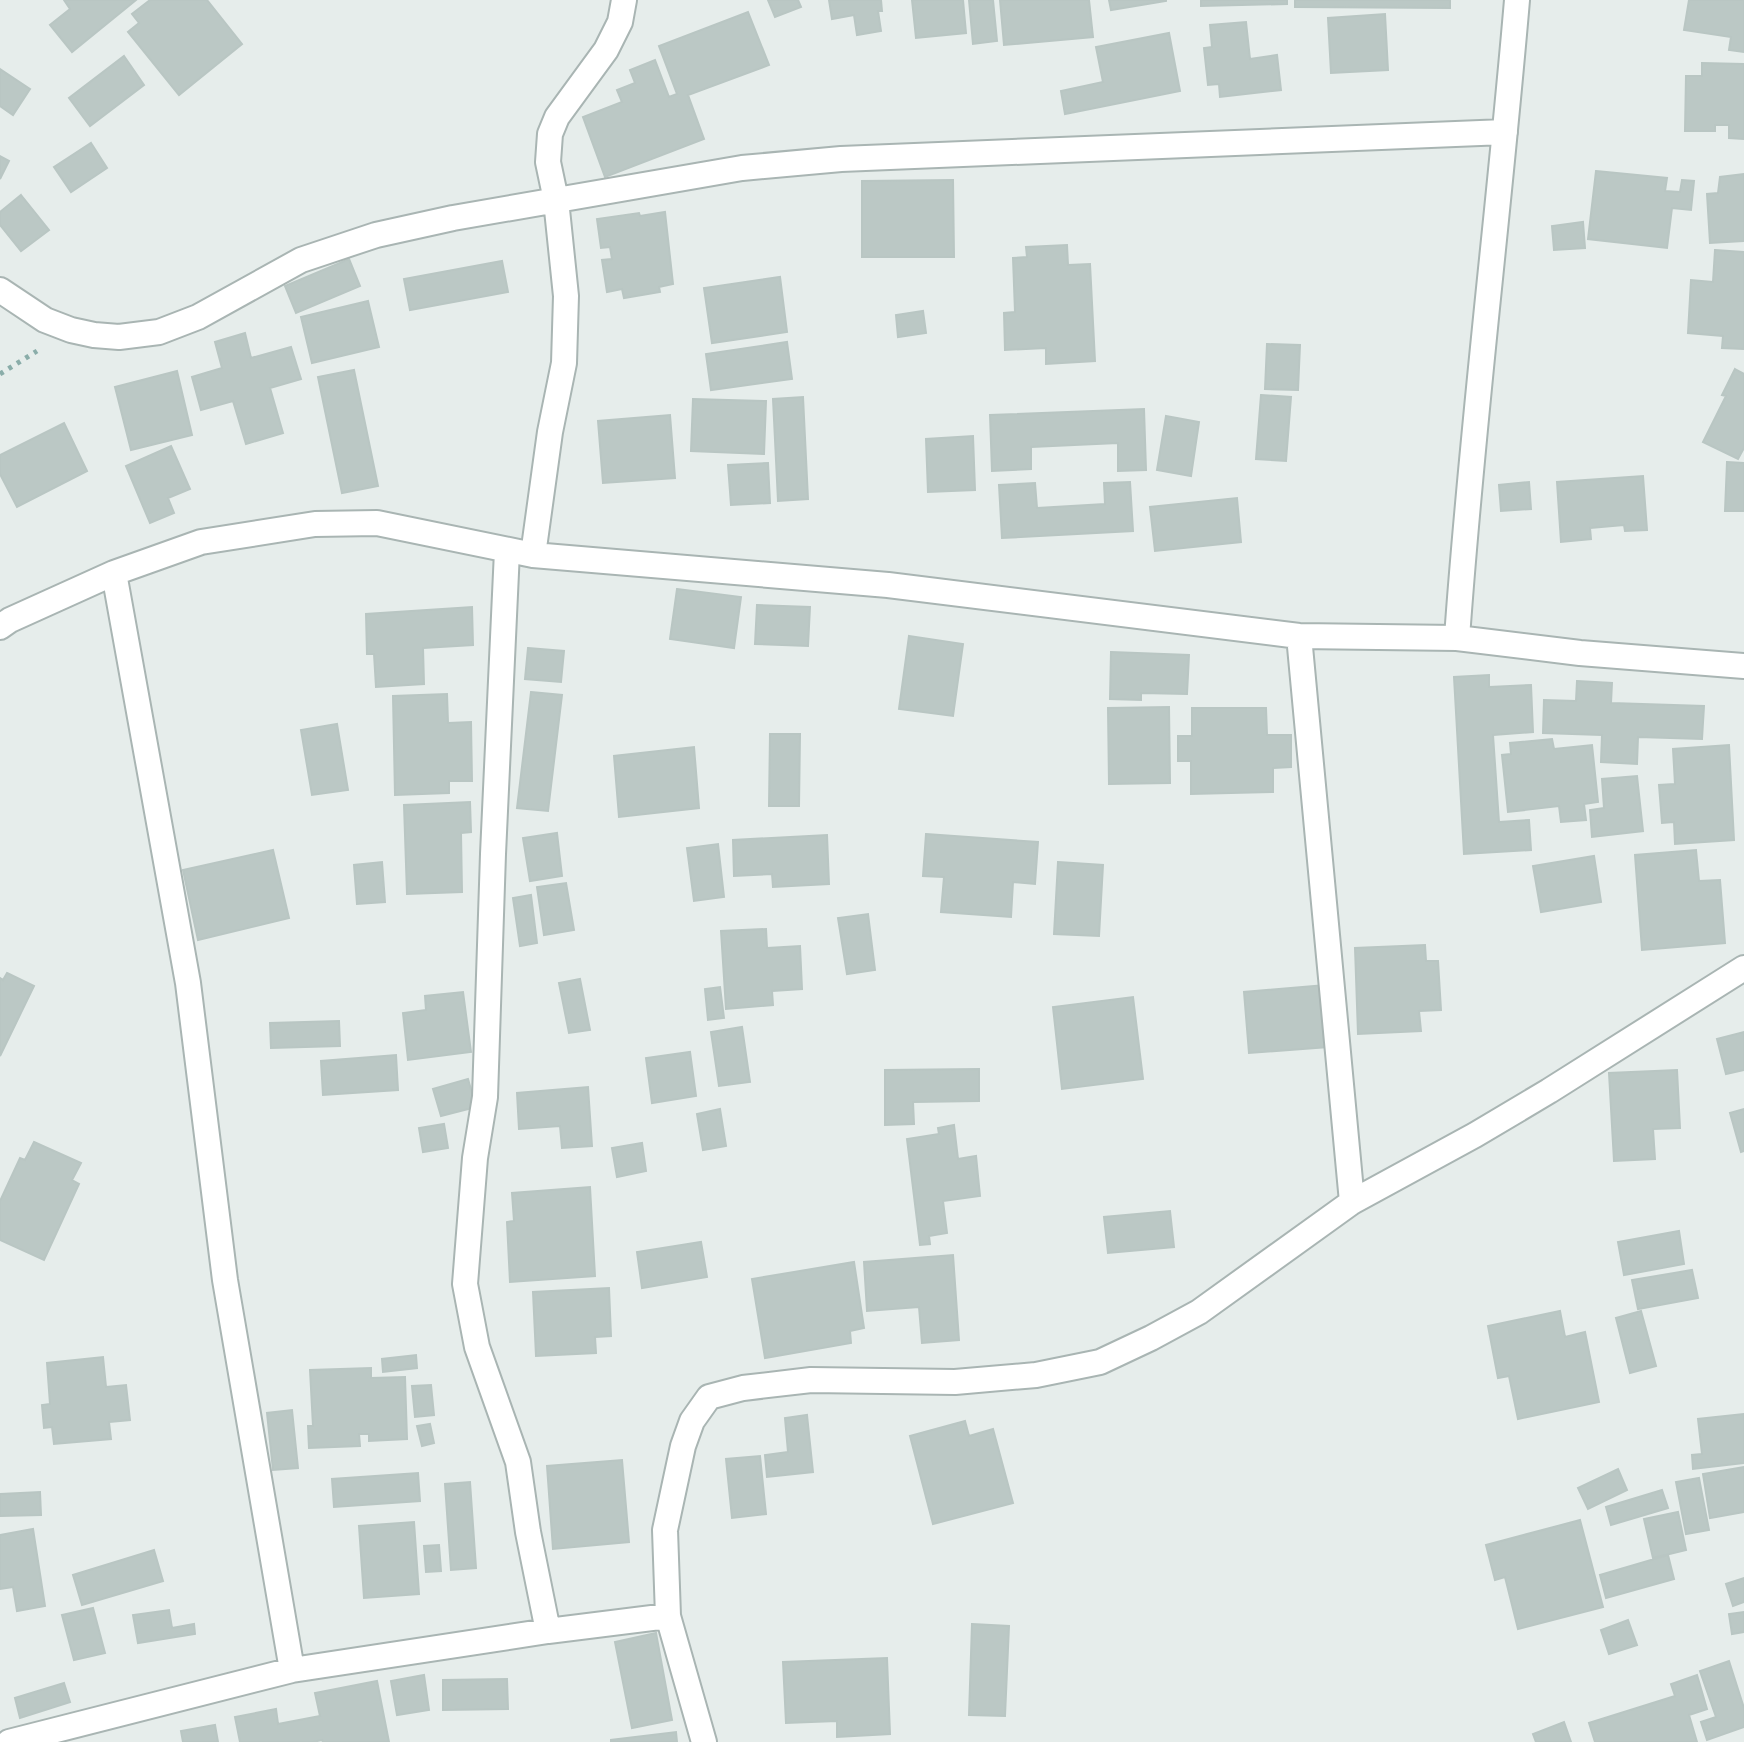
<svg xmlns="http://www.w3.org/2000/svg" width="1744" height="1742" font-family="Commissioner,sans-serif">
  <rect width="100%" height="100%" fill="#e6edeb"/>
  <!-- building -->
  <path fill="#bbc8c5" stroke="#b9c6c3" stroke-width="2" d="M64 0H136L72 52 50 25 70 9Z
    M150 0H207L242 44 179 95 128 32 139 23 132 14Z
    M768 0H798L801 7 775 17Z
    M829 0H881L882 11H878L881 31 857 35 854 15 832 19Z
    M912 0H963L966 33 916 38Z
    M969 0H993L997 41 973 44Z
    M1000 0H1089L1093 37 1004 45Z
    M1109 0H1166V1L1111 10Z
    M1201 0H1287V4L1201 6Z
    M1295 0H1450V8L1295 7Z
    M1689 0H1744V52L1729 50 1731 37 1684 30Z
    M748 12 769 65 688 95 704 139 605 177 583 117 622 102 617 90 635 83 630 70 655 60 669 97 677 94 659 46Z
    M1385 14 1388 70 1331 73 1328 18Z
    M1246 22 1250 59 1277 55 1281 90 1220 97 1219 84 1208 85 1204 48 1212 47 1210 25Z
    M1169 33 1180 91 1065 114 1061 91 1103 82 1096 47Z
    M124 56 144 85 90 126 69 98Z
    M1702 63 1744 64V139L1729 138V125H1715V131H1685L1686 76H1702Z
    M0 69 30 89 13 115 0 106Z
    M91 143 107 168 71 192 54 167Z
    M0 156 9 161 0 179Z
    M1596 171 1667 178 1665 191 1680 192 1682 180 1694 181 1691 210 1672 208 1667 248 1588 239Z
    M1744 174V241L1710 243 1707 194 1718 193 1720 177Z
    M953 180 954 257H862V181Z
    M21 195 49 230 21 251 0 225V212Z
    M665 212 673 284 659 287 660 292 624 298 622 289 607 292 602 260 612 259 610 247 601 248 597 219 639 213 640 216Z
    M1583 222 1585 248 1554 250 1552 226Z
    M1067 245 1068 265 1090 264 1095 361 1046 364V348L1005 350 1004 313 1015 312 1013 258 1027 257 1026 247Z
    M1715 250 1744 252V349L1722 348 1723 336 1688 333 1691 280 1713 282Z
    M349 259 360 286 296 313 285 286Z
    M502 261 508 292 410 310 404 279Z
    M780 277 787 332 712 343 704 288Z
    M368 301 379 347 312 363 301 317Z
    M923 311 926 333 898 337 896 315Z
    M245 333 251 358 291 347 301 379 270 388 283 433 246 444 233 401 201 410 192 377 222 368 215 342Z
    M787 342 792 379 711 390 706 354Z
    M1267 344 1300 345 1298 390 1265 389Z
    M1735 369 1744 374V448L1738 459 1703 442 1726 396 1722 395Z
    M354 370 378 486 342 493 318 377Z
    M177 371 192 435 131 450 115 387Z
    M1261 395 1291 397 1286 461 1256 459Z
    M803 397 808 499 778 501 773 399Z
    M693 399 766 401 764 454 691 451Z
    M1144 409 1146 470 1118 471V443L1031 447V469L992 471 990 415Z
    M670 415 675 478 603 483 598 421Z
    M1166 416 1199 422 1191 476 1157 470Z
    M64 423 87 471 17 507 0 474V455Z
    M973 436 975 490 928 492 926 439Z
    M171 446 190 489 168 498 174 513 150 523 126 466Z
    M1727 462 1744 463V511H1725Z
    M768 463 770 503 731 505 728 465Z
    M1643 476 1647 530 1625 531 1624 525 1590 528 1591 539 1561 542 1557 482Z
    M1130 482 1133 531 1002 538 999 485 1035 483 1037 508 1105 504 1104 483Z
    M1529 482 1531 509 1501 511 1499 485Z
    M1237 498 1241 542 1155 551 1150 507Z
    M677 589 741 597 734 648 670 639Z
    M757 605 810 607 808 646 755 644Z
    M472 607 473 645 423 648 424 684 376 687 374 654H367L366 614Z
    M909 636 963 644 953 716 899 709Z
    M528 648 564 651 561 682 525 679Z
    M1111 652 1189 655 1187 694 1141 693V700L1110 699Z
    M1489 675V687L1531 685 1533 732 1493 735 1499 822 1529 820 1531 850 1464 854 1454 677Z
    M1577 681 1612 683 1611 703 1704 706 1702 739 1638 737 1637 764 1601 762 1602 735 1543 733 1544 700 1576 701Z
    M531 692 562 695 548 811 517 808Z
    M447 694 448 723 471 722 472 781H449V793L395 795 393 696Z
    M1169 707 1170 783 1109 784 1108 708Z
    M1192 708H1266L1267 735H1291V767L1273 768V792L1191 794V761H1178V736H1192Z
    M337 724 348 790 312 795 301 730Z
    M770 734H800L799 806H769Z
    M1552 739 1554 749 1592 745 1598 802 1584 804 1586 820 1561 822 1559 806 1508 812 1502 755 1511 754 1510 743Z
    M1729 745 1734 840 1675 844 1674 822 1662 823 1659 785 1675 784 1673 749Z
    M694 747 699 808 619 817 614 756Z
    M1637 776 1643 831 1592 837 1590 810 1604 808 1602 779Z
    M470 802 471 832 461 833 462 892 407 894 404 805Z
    M557 833 562 876 530 881 523 838Z
    M926 834 1038 842 1035 884 1013 882 1011 917 941 912 944 877 923 876Z
    M827 835 829 884 773 887 772 874 734 876 733 840Z
    M718 844 724 897 694 901 687 848Z
    M273 850 289 918 198 940 183 870Z
    M1696 850 1699 881 1720 880 1725 943 1642 950 1635 855Z
    M1594 856 1601 902 1541 912 1533 866Z
    M382 862 385 902 357 904 354 865Z
    M1058 862 1103 865 1099 936 1054 934Z
    M566 883 574 930 544 935 537 887Z
    M531 895 537 943 520 946 513 898Z
    M868 914 875 970 847 974 838 918Z
    M766 929 767 948 800 946 802 989 772 991 773 1005 726 1009 721 931Z
    M1425 945 1426 961H1438L1441 1010 1419 1011 1421 1031 1358 1034 1355 948Z
    M7 973 34 986 0 1056V978L3 980Z
    M580 979 590 1030 569 1033 559 983Z
    M1325 985 1328 1047 1249 1053 1244 992Z
    M720 987 724 1018 708 1020 705 989Z
    M463 992 471 1052 408 1060 403 1013 426 1010 425 996Z
    M1133 997 1143 1079 1062 1089 1053 1007Z
    M339 1021 340 1046 271 1048 270 1023Z
    M742 1027 750 1082 719 1086 711 1032Z
    M1744 1032V1070L1726 1074 1717 1039Z
    M690 1052 696 1096 652 1103 646 1058Z
    M396 1055 398 1090 323 1095 321 1061Z
    M979 1069V1101L913 1102 914 1124 885 1125V1070Z
    M1677 1070 1680 1128 1653 1129 1655 1159 1614 1161 1609 1073Z
    M468 1079 476 1107 441 1116 433 1089Z
    M588 1087 592 1146 562 1148 560 1126 519 1129 517 1093Z
    M720 1109 726 1146 703 1150 697 1114Z
    M1744 1109V1151L1741 1152 1730 1113Z
    M444 1124 448 1148 423 1152 419 1128Z
    M954 1125 958 1159 976 1156 980 1196 943 1201 947 1233 929 1236 930 1244 920 1245 907 1139 939 1134 938 1128Z
    M34 1142 81 1163 72 1180 79 1184 44 1260 0 1240V1201L20 1158 25 1160Z
    M642 1143 646 1171 617 1177 612 1148Z
    M590 1187 595 1276 510 1282 507 1222 514 1221 512 1193Z
    M1170 1211 1174 1247 1108 1253 1104 1217Z
    M1679 1231 1684 1264 1624 1275 1618 1242Z
    M701 1242 707 1277 642 1288 637 1252Z
    M953 1255 959 1340 922 1343 919 1307 867 1311 864 1262Z
    M854 1262 864 1328 850 1331 851 1343 765 1358 752 1279Z
    M1692 1270 1698 1298 1638 1309 1632 1280Z
    M609 1288 611 1336 595 1337 596 1353 536 1356 533 1292Z
    M1560 1311 1565 1337 1585 1332 1599 1402 1518 1419 1509 1376 1498 1378 1488 1326Z
    M1641 1311 1656 1366 1630 1373 1616 1318Z
    M416 1355 417 1368 383 1372 382 1359Z
    M103 1357 106 1387 126 1385 130 1420 109 1422 111 1439 54 1444 52 1427 44 1428 42 1405 50 1404 47 1363Z
    M371 1368V1378L405 1377 407 1439 369 1441V1434H359L360 1446 309 1448 308 1426H313L310 1370Z
    M431 1385 434 1415 415 1417 412 1386Z
    M292 1410 298 1468 273 1470 267 1413Z
    M1744 1414V1463L1693 1469 1692 1455 1702 1454 1698 1419Z
    M807 1415 813 1472 767 1477 765 1455 788 1452 785 1418Z
    M965 1421 969 1436 993 1429 1013 1503 933 1524 910 1436Z
    M430 1424 434 1443 422 1446 417 1426Z
    M760 1456 766 1514 732 1518 726 1459Z
    M622 1460 629 1542 553 1549 547 1466Z
    M1744 1467V1512L1710 1518 1703 1474Z
    M1618 1469 1627 1490 1588 1509 1578 1488Z
    M418 1473 420 1501 334 1507 332 1479Z
    M1699 1478 1709 1530 1686 1534 1676 1482Z
    M470 1482 476 1568 451 1570 445 1484Z
    M1662 1490 1668 1508 1611 1525 1606 1507Z
    M40 1492 41 1515 0 1516V1494Z
    M1678 1512 1686 1550 1653 1558 1644 1519Z
    M1580 1520 1603 1607 1518 1629 1505 1577 1495 1580 1486 1545Z
    M414 1522 419 1594 364 1598 359 1526Z
    M33 1529 45 1606 17 1611 13 1587 0 1589V1535Z
    M439 1545 441 1571 426 1572 424 1546Z
    M154 1550 163 1581 82 1605 73 1575Z
    M1668 1555 1674 1579 1606 1598 1600 1575Z
    M1744 1578V1602L1733 1606 1726 1584Z
    M93 1608 105 1653 74 1660 62 1615Z
    M169 1610 172 1628 194 1624 195 1634 138 1643 133 1615Z
    M1744 1612V1632L1732 1634 1729 1614Z
    M1628 1620 1637 1645 1609 1654 1601 1630Z
    M972 1624 1009 1626 1005 1716 969 1715Z
    M656 1633 672 1720 632 1728 615 1642Z
    M887 1658 890 1734 837 1737V1721L786 1723 783 1662Z
    M1729 1661 1744 1708V1727L1707 1740 1701 1722 1716 1717 1700 1671Z
    M424 1675 429 1710 397 1715 391 1681Z
    M1697 1675 1707 1709 1689 1715 1697 1742H1595L1589 1723 1675 1696 1671 1684Z
    M507 1679 508 1709 443 1710V1680Z
    M377 1681 389 1742H323L322 1740 313 1742H240L235 1717 276 1709 278 1724 320 1716 315 1693Z
    M64 1683 70 1702 20 1718 15 1698Z
    M1564 1722 1571 1742H1536L1533 1734Z
    M215 1725 218 1742H183L181 1731Z
    M676 1732 677 1742H611V1740Z"/>
  <g fill="none" stroke-linecap="round" stroke-linejoin="round">
    <defs>
      <path id="minor" d="M0 290 45 320 71 330 94 335 119 337 159 332 198 317 301 260 376 235 453 218 742 168 841 159 1505 132
        M507 551 493 854 485 1097 475 1158 465 1284 477 1347 518 1462 528 1532 548 1631
        M533 555 550 432 564 363 566 296 556 200 548 162 550 134 557 117 606 50 620 22 624 0
        M114 573 188 983 225 1280 292 1670
        M0 627 10 620 114 573 201 542 315 524 377 523 533 555 888 585 1299 636 1457 638 1580 653 1744 666
        M1299 636 1352 1202
        M1457 638C1472 424 1499 213 1517 0
        M9 1742 292 1670 548 1631 668 1616
        M704 1742 668 1616 665 1530 683 1446 692 1421 709 1397 743 1388 811 1380 955 1382 1036 1375 1100 1362 1151 1338 1199 1312 1352 1202 1475 1135 1549 1091 1744 968"/>
    </defs>
    <!-- minor casing -->
    <use href="#minor" stroke="#a9b5b3" stroke-width="28"/>
    <!-- path -->
    <path stroke="#8aada9" stroke-width="5" stroke-dasharray="4 6" stroke-linecap="butt" d="M0 374 37 351"/>
    <!-- minor -->
    <use href="#minor" stroke="#fff" stroke-width="24"/>
  </g>
</svg>
